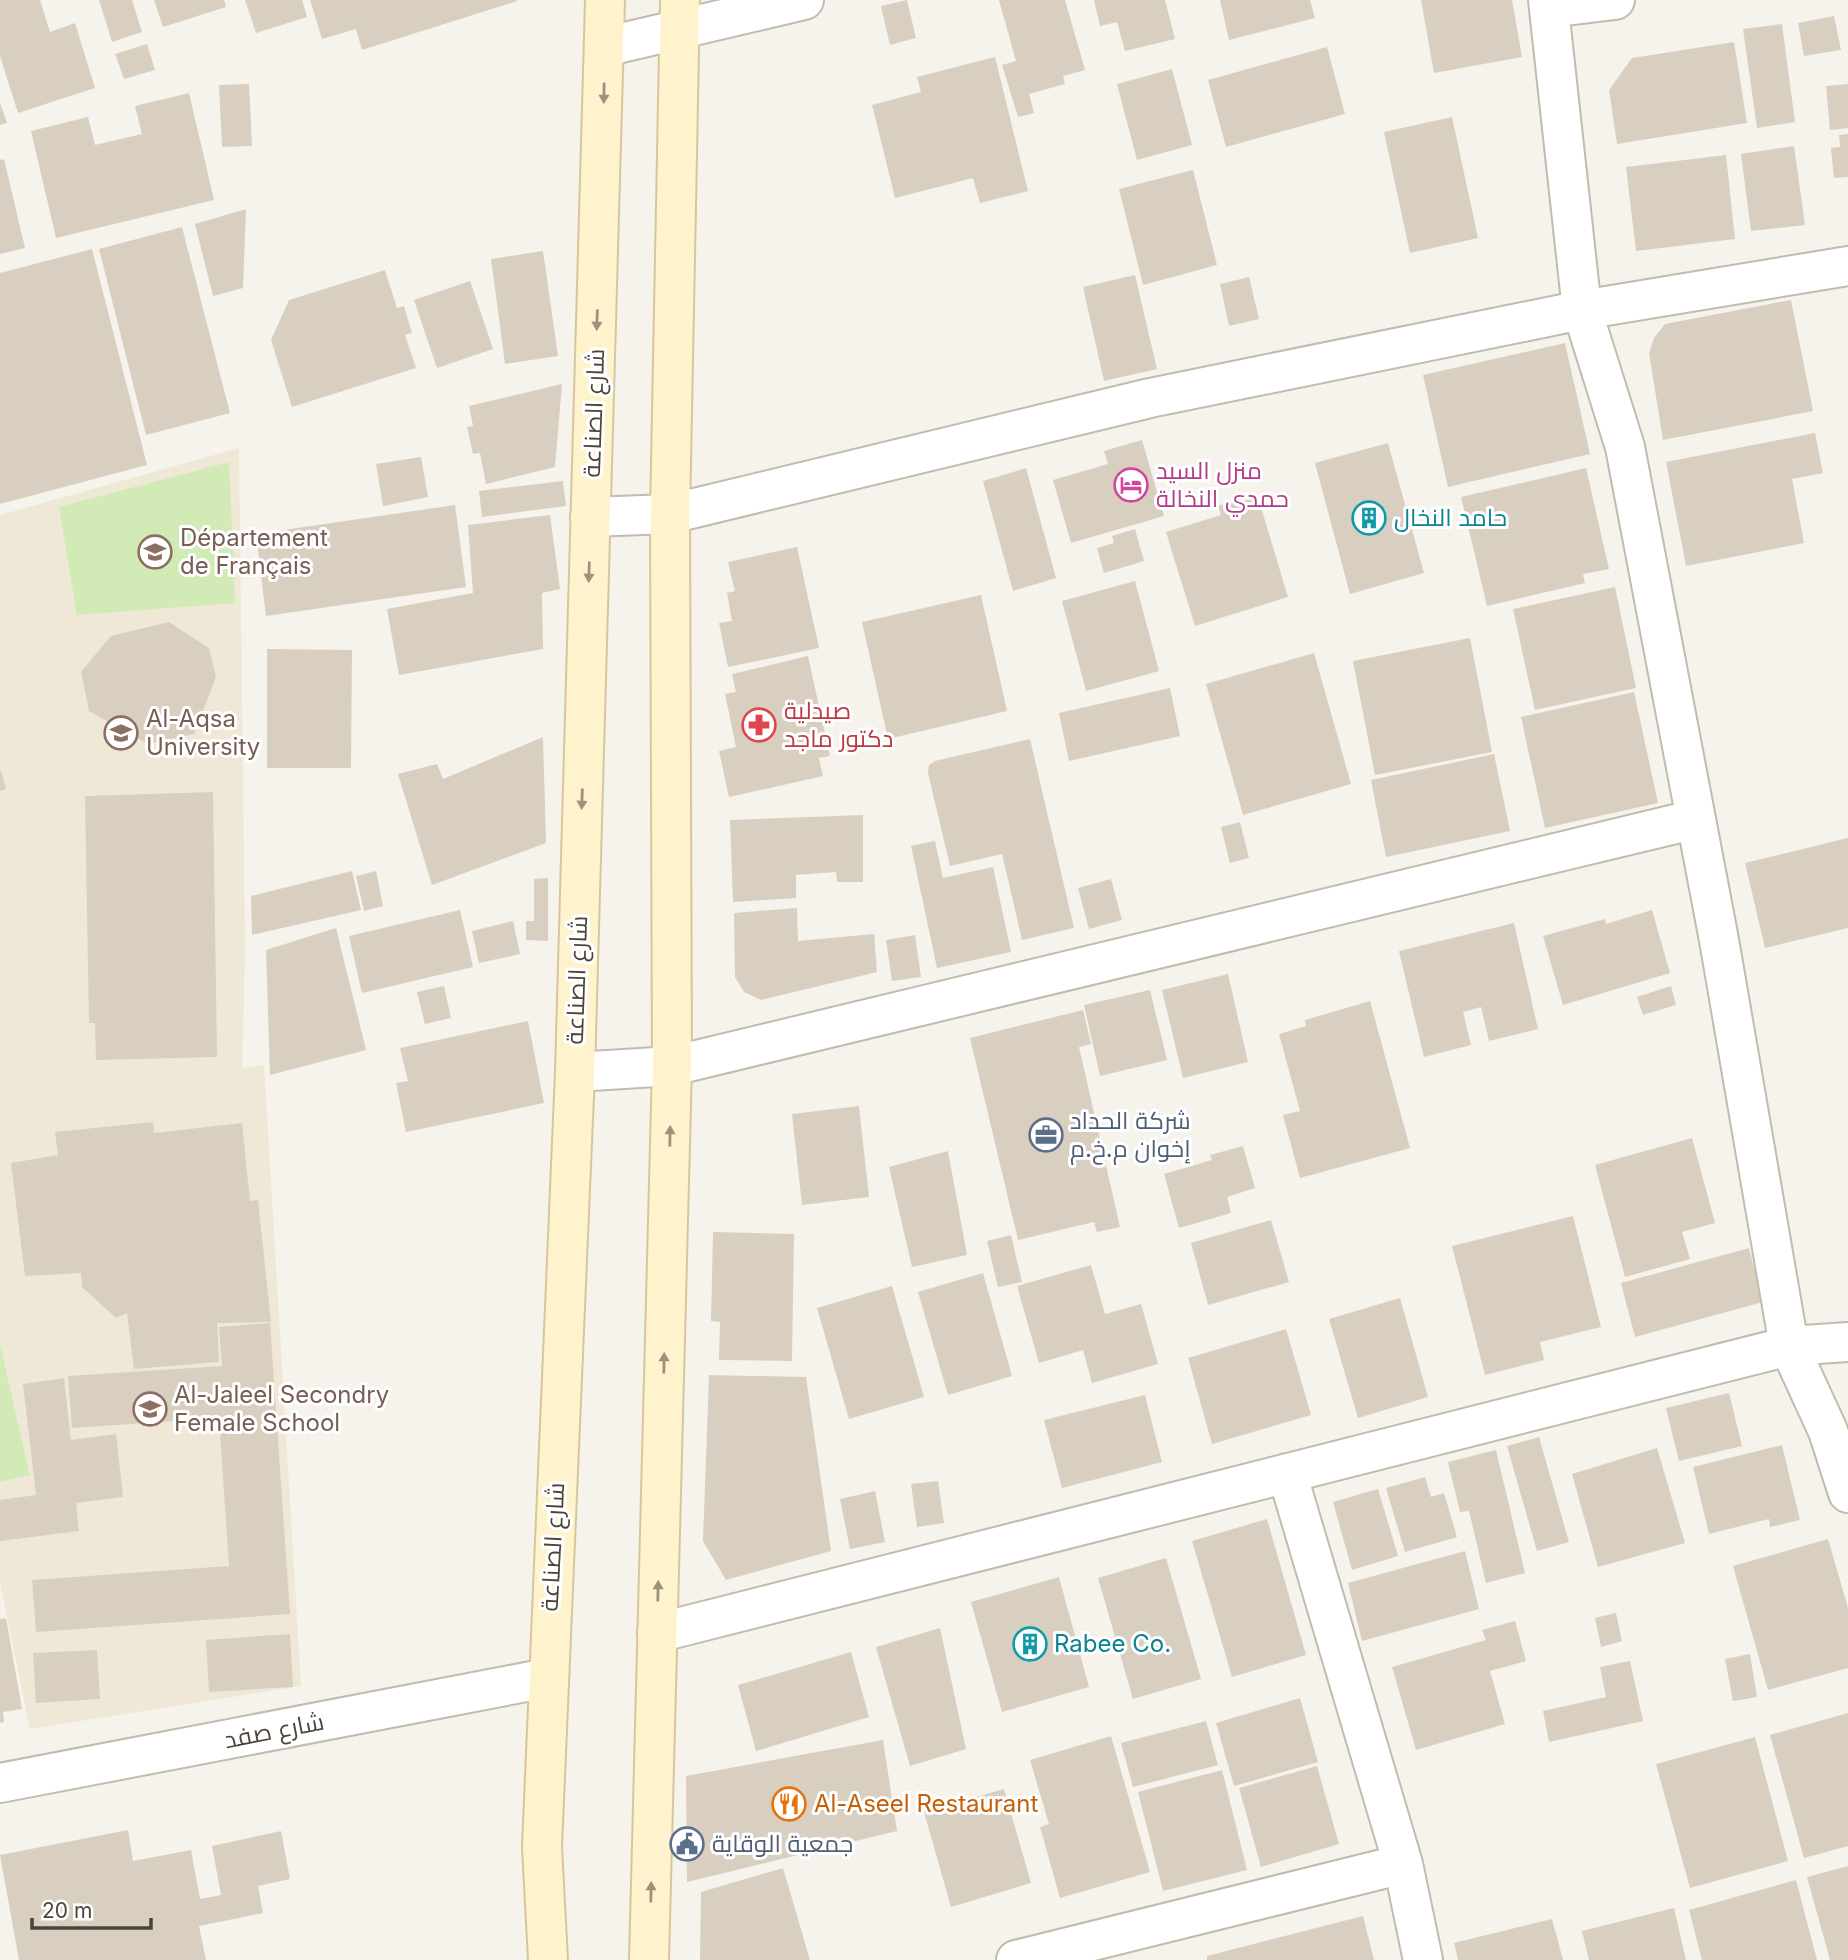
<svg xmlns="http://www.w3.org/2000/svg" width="1848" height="1960" font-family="Inter,Cairo,sans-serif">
  <rect width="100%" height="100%" fill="#f6f3ec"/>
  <!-- education -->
  <path fill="#efe8d6" d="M239 448 245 952 242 1069 264 1065 301 1686 30 1729 0 1582V1482L30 1474 0 1344V515Z"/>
  <!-- green -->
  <path fill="#d2eab5" d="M229 462 235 603 77 615 59 507Z
    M0 1344 30 1475 0 1482Z"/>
  <!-- building -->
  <path fill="#d8cfc1" d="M0 0H40L50 32 75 23 95 88 18 113 0 56Z
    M99 0H132L142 32 112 42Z
    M154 0H224L226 7 163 27Z
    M245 0H302L307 17 256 33Z
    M310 0H517V1L362 50 356 29 322 39Z
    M907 0 916 38 890 45 881 6Z
    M999 0H1065L1085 70 1063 76 1065 84 1029 94 1034 113 1018 117 1002 65 1016 61Z
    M1094 0H1165L1175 39 1125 51 1117 22 1100 26Z
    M1220 0H1310L1315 18 1229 40Z
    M1421 0H1512L1522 57 1434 73Z
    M1834 16 1841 50 1804 56 1798 23Z
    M1782 24 1795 122 1757 128 1743 29Z
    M1734 42 1747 123 1617 144 1609 90 1632 58Z
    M147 44 155 70 124 79 115 54Z
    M1327 47 1345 114 1226 147 1208 80Z
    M995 57 1028 191 980 203 973 178 895 198 872 105 921 92 917 77Z
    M1172 69 1192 145 1137 160 1117 84Z
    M249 84 252 146 222 147 219 85Z
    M1848 84V128L1830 130 1826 86Z
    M189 93 214 200 56 238 31 131 88 117 95 145 142 134 135 106Z
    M0 103 7 123 0 125Z
    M1452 117 1478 238 1410 253 1384 132Z
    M1848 134V177L1834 178 1831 148 1840 147 1839 135Z
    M1794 146 1805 225 1751 231 1741 154Z
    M1726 155 1735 239 1636 251 1626 167Z
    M4 159 25 248 0 254V160Z
    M1193 170 1217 265 1143 285 1119 189Z
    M246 209 243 288 213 296 195 224Z
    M182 227 230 413 146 435 99 249Z
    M92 249 147 465 0 504V273Z
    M543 251 558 356 505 364 491 259Z
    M385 270 397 308 404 306 412 333 405 335 416 368 292 407 271 340 289 300Z
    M1135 275 1157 369 1104 381 1083 287Z
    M1249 277 1259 319 1229 326 1220 284Z
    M470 281 493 349 437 368 414 300Z
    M1791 300 1813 411 1663 440 1649 353 1654 338 1665 324Z
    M1565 343 1590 454 1448 487 1423 375Z
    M562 384 555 467 486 484 480 453 473 454 467 427 473 426 469 406Z
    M1815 433 1823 473 1792 479 1804 543 1686 566 1666 462Z
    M1142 440 1164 516 1071 543 1053 480 1108 464 1104 451Z
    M1388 443 1424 573 1350 594 1315 463Z
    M421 457 428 497 383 506 376 464Z
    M1026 468 1056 578 1013 591 983 481Z
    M1586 468 1609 569 1583 574 1585 583 1487 606 1461 497Z
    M563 481 566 506 482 517 479 491Z
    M1257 494 1288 597 1195 626 1166 532 1221 515 1218 506Z
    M455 505 466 587 266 616 256 534Z
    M550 515 560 589 542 593 543 649 399 675 387 609 473 593 468 525Z
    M1135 529 1144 561 1104 573 1097 548 1114 543 1112 536Z
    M797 547 819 648 728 667 719 623 732 621 727 593 735 591 728 562Z
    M1135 581 1159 671 1086 691 1062 601Z
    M1615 587 1636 688 1535 710 1513 609Z
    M981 595 1007 711 888 739 862 622Z
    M169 622 209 648 216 677 194 734 148 744 89 711 81 672 111 636Z
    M1470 638 1492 752 1375 775 1353 661Z
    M267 649 352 650 351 768H267Z
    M1314 653 1351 784 1243 815 1206 684Z
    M808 656 830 756 819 758 823 776 729 797 719 751 736 747 725 694 736 692 732 674Z
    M1170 688 1180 736 1069 761 1059 713Z
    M1634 692 1658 803 1545 828 1521 717Z
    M543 737 546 843 432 885 398 774 437 764 443 779Z
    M1030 739 1074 928 1022 940 1002 854 950 866 928 773 929 765 935 761Z
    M1494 754 1510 831 1386 857 1371 780Z
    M1 771 6 789 0 791V772Z
    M213 792 217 1057 96 1060 95 1023H89L85 796Z
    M863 815V882H837L836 872 796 875V898L733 902 730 820Z
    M1240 822 1249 858 1230 863 1221 827Z
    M1848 838V928L1765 948 1745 863Z
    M935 841 943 878 993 867 1011 952 937 968 911 846Z
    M352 871 361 910 252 935 251 896Z
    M376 871 383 906 364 911 356 876Z
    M548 878V941L526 940V921H534V879Z
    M1111 879 1122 920 1089 929 1078 888Z
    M797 908 798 941 874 934 877 972 761 1000 744 992 735 977 734 913Z
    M460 910 473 967 362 993 349 936Z
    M1652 910 1670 973 1563 1005 1543 936 1605 919 1606 924Z
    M513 921 520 954 479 963 472 931Z
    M1514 923 1538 1029 1489 1041 1481 1007 1463 1012 1471 1045 1424 1057 1399 951Z
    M336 928 366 1050 270 1075 266 950Z
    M915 935 921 977 892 981 886 940Z
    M1228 974 1248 1062 1183 1078 1162 990Z
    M444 986 451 1018 425 1024 417 992Z
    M1671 986 1676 1005 1643 1015 1637 997Z
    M1150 990 1167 1060 1100 1076 1084 1005Z
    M1370 1001 1410 1148 1300 1178 1283 1115 1300 1111 1279 1034 1306 1026 1305 1020Z
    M1083 1010 1091 1044 1079 1047 1120 1227 1097 1232 1094 1222 1018 1240 970 1038Z
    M528 1021 544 1103 406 1132 396 1083 408 1081 400 1048Z
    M859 1106 869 1197 802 1205 792 1114Z
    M153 1122 154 1133 242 1123 250 1201 258 1200 271 1322 217 1323 219 1362 134 1369 127 1313 116 1318 82 1287 81 1273 25 1276 11 1163 58 1155 55 1132Z
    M1692 1138 1715 1223 1682 1232 1690 1259 1625 1277 1595 1165Z
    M1243 1146 1255 1188 1227 1197 1231 1213 1179 1228 1164 1174 1212 1160 1210 1155Z
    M948 1151 967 1255 912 1267 889 1167Z
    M1573 1216 1601 1327 1540 1342 1544 1360 1485 1375 1452 1246Z
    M1271 1220 1289 1282 1208 1305 1191 1243Z
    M713 1232 794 1234 792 1361 719 1360 720 1322 711 1321Z
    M1011 1235 1022 1282 998 1287 987 1241Z
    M1749 1248 1763 1302 1635 1337 1621 1283Z
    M1091 1265 1105 1314 1141 1304 1158 1364 1092 1383 1083 1350 1039 1363 1017 1286Z
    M983 1273 1012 1376 948 1395 918 1292Z
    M892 1286 924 1397 849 1419 817 1308Z
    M1400 1298 1428 1397 1358 1418 1329 1319Z
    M270 1323 290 1614 36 1632 32 1580 229 1566 219 1418 72 1428 68 1376 222 1366 219 1327Z
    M1286 1329 1311 1415 1212 1444 1188 1358Z
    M709 1375 806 1377 831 1551 726 1580 703 1541Z
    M64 1378 71 1440 116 1434 123 1497 76 1503 79 1531 0 1541V1500L36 1495 23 1384Z
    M1729 1393 1742 1446 1679 1461 1666 1408Z
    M1145 1395 1162 1462 1062 1488 1044 1420Z
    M1539 1437 1569 1542 1537 1551 1507 1446Z
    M1782 1445 1800 1520 1770 1527 1769 1519 1709 1534 1693 1467Z
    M1657 1448 1685 1543 1598 1567 1572 1474Z
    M1496 1450 1525 1573 1486 1583 1469 1511 1460 1512 1448 1462Z
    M1425 1477 1431 1497 1444 1493 1457 1537 1405 1552 1386 1488Z
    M938 1481 944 1523 917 1527 911 1484Z
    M1378 1489 1398 1556 1352 1570 1333 1502Z
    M875 1491 885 1542 850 1549 840 1499Z
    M1267 1519 1306 1655 1232 1677 1192 1541Z
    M1828 1539 1848 1608V1668L1768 1690 1733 1566Z
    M1465 1551 1479 1609 1362 1641 1348 1583Z
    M1166 1558 1201 1679 1133 1699 1098 1578Z
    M1059 1577 1089 1687 1002 1712 971 1602Z
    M1616 1613 1622 1641 1601 1647 1595 1618Z
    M6 1618 22 1709 3 1712 4 1722 0 1723V1619Z
    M1515 1621 1526 1661 1490 1671 1505 1724 1416 1750 1392 1667 1486 1640 1482 1630Z
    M940 1628 966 1749 910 1766 876 1647Z
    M290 1634 293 1687 209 1692 206 1640Z
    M97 1650 100 1699 36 1703 33 1653Z
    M851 1652 869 1717 756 1751 738 1685Z
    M1750 1654 1757 1697 1733 1701 1725 1659Z
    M1630 1661 1643 1721 1549 1742 1543 1711 1606 1697 1600 1667Z
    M1300 1698 1318 1762 1234 1786 1216 1723Z
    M1848 1713V1846L1804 1858 1770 1735Z
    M1206 1721 1218 1765 1133 1787 1121 1743Z
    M1111 1736 1150 1872 1060 1898 1040 1827 1049 1824 1030 1760Z
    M1755 1737 1788 1861 1690 1888 1656 1764Z
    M883 1740 897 1831 687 1882 686 1776Z
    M1317 1766 1339 1844 1261 1867 1239 1788Z
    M1222 1770 1247 1870 1163 1891 1138 1792Z
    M1004 1789 1031 1883 951 1907 924 1812Z
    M128 1830 133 1861 191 1850 200 1899 221 1895 212 1846 281 1831 290 1879 258 1886 263 1913 199 1926 206 1960H19L0 1855Z
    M1848 1866V1960H1830L1807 1877Z
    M783 1868 810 1960H700L701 1892Z
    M1796 1880 1817 1960H1702L1689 1910Z
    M1674 1908 1686 1960H1589L1582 1931Z
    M1363 1916 1374 1960H1207V1956Z
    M1552 1919 1563 1960H1458L1454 1943Z"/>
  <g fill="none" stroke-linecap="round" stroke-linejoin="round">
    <defs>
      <path id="street" d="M1548 0 1582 310 1625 447 1719 940 1789 1346 1828 1431 1848 1493
        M1549 8 1615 0
        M604 47 804 0
        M590 517 670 514 1150 398 1582 310 1848 266
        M575 1072 672 1066 1696 819
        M1287 1473 1403 1864 1423 1960
        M657 1633 1789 1346 1848 1342
        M0 1783 547 1678
        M1016 1960 1403 1864"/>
      <path id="secondary" d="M548 1960 542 1847 575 1072 605 0
        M649 1960 672 1066 670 514 680 0"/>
    </defs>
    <!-- street casing -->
    <use href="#street" stroke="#c2bbae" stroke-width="42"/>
    <!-- secondary casing -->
    <use href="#secondary" stroke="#d6c79b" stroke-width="42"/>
    <!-- street -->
    <use href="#street" stroke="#fff" stroke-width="38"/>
    <!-- secondary -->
    <use href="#secondary" stroke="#fff3cd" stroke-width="38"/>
  </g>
  <!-- one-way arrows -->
  <defs><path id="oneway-solid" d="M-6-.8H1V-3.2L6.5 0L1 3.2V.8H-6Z" transform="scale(1.75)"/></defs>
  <g fill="#9c937c">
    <use href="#oneway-solid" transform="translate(604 93) rotate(91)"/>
    <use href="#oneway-solid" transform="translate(597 320) rotate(92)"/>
    <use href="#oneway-solid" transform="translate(589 572) rotate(92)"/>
    <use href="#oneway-solid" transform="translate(582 799) rotate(92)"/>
    <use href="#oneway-solid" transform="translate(670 1136) rotate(-89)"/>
    <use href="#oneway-solid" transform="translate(664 1363) rotate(-89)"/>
    <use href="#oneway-solid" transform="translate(658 1591) rotate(-89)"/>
    <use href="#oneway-solid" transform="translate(651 1892) rotate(-89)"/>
  </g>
  <!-- icons -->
  <defs>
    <symbol id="hotel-ring" viewBox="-11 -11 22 22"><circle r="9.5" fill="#fff" stroke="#d1479c" stroke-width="1.5"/><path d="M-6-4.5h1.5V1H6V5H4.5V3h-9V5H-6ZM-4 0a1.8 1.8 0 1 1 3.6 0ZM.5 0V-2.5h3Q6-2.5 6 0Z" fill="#d1479c"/></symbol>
    <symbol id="building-ring" viewBox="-11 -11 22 22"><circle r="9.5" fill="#fff" stroke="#0f9aa8" stroke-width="1.5"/><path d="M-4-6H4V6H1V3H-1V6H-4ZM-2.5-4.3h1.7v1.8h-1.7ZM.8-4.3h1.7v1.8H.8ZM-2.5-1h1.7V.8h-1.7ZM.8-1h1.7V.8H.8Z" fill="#0f9aa8"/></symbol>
    <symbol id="university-ring" viewBox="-11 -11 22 22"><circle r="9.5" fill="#fff" stroke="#8d6e63" stroke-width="1.5"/><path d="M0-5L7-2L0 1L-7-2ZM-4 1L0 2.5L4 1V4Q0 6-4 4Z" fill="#8d6e63"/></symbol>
    <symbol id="pharmacy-ring" viewBox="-11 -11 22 22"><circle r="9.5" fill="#fff" stroke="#e0444e" stroke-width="1.5"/><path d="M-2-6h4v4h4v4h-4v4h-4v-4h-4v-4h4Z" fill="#e0444e"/></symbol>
    <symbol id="office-ring" viewBox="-11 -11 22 22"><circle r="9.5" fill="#fff" stroke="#5c6f8a" stroke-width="1.5"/><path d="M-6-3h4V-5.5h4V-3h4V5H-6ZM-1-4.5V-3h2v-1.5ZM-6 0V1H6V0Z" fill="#5c6f8a"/></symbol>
    <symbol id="school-ring" viewBox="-11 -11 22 22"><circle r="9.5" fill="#fff" stroke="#8d6e63" stroke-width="1.5"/><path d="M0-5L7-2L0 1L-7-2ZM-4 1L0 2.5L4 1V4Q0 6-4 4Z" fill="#8d6e63"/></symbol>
    <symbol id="restaurant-ring" viewBox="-11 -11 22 22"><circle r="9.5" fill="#fff" stroke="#e8710a" stroke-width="1.5"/><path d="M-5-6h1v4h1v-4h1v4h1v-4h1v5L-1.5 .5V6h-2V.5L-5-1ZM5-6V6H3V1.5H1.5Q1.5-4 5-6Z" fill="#e8710a"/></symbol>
    <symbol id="civic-ring" viewBox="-11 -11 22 22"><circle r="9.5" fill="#fff" stroke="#5c6f8a" stroke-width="1.5"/><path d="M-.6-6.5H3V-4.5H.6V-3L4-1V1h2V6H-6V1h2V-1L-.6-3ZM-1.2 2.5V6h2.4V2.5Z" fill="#5c6f8a"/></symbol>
  </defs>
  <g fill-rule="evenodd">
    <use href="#hotel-ring" x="1112" y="466" width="38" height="38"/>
    <use href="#building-ring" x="1350" y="499" width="38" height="38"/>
    <use href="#university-ring" x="136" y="533" width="38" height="38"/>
    <use href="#pharmacy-ring" x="740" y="706" width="38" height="38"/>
    <use href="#university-ring" x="102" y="714" width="38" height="38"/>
    <use href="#office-ring" x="1027" y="1116" width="38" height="38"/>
    <use href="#school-ring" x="131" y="1390" width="38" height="38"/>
    <use href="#building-ring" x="1011" y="1625" width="38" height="38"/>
    <use href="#restaurant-ring" x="770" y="1785" width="38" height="38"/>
    <use href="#civic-ring" x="668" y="1825" width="38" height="38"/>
  </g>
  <g text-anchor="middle" stroke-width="6" stroke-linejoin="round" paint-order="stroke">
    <!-- street labels -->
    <g font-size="24" fill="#4b4439" stroke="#fff">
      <text transform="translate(594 413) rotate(-88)" y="8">شارع الصناعة</text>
      <text transform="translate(577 980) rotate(-88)" y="8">شارع الصناعة</text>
      <text transform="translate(553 1547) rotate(-87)" y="8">شارع الصناعة</text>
      <text transform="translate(274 1731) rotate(-11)" y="8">شارع صفد</text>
    </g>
    <!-- hotel labels -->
    <g font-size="24" fill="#b23c85" stroke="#fff" text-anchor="start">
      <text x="1156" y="479">منزل السيد<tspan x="1156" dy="28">حمدي النخالة</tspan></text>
    </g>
    <!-- culture labels -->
    <g font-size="24" fill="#0d838f" stroke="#fff" text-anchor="start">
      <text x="1394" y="526">حامد النخال</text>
      <text x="1054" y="1652">Rabee Co.</text>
    </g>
    <!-- education labels -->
    <g font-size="24" fill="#785e54" stroke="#fff" text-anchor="start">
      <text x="180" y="546">Département<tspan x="180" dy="28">de Français</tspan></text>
      <text x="146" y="727">Al-Aqsa<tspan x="146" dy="28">University</tspan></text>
      <text x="174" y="1403">Al-Jaleel Secondry<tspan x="174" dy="28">Female School</tspan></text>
    </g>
    <!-- health labels -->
    <g font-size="24" fill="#be3a42" stroke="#fff" text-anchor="start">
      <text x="784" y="719">صيدلية<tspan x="784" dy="28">دكتور ماجد</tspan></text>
    </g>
    <!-- service labels -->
    <g font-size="24" fill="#4e5e75" stroke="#fff" text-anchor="start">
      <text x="1070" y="1129">شركة الحداد<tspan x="1070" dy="28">إخوان م.خ.م</tspan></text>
      <text x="712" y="1852">جمعية الوقاية</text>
    </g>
    <!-- food labels -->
    <g font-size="24" fill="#c56008" stroke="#fff" text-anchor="start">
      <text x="814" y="1812">Al-Aseel Restaurant</text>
    </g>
  </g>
  <!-- scale -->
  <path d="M32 1918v10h119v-10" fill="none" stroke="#4b4439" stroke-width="3.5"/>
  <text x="42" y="1918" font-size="21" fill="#4b4439" stroke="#ffffff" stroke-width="5" paint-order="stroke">20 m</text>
</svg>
